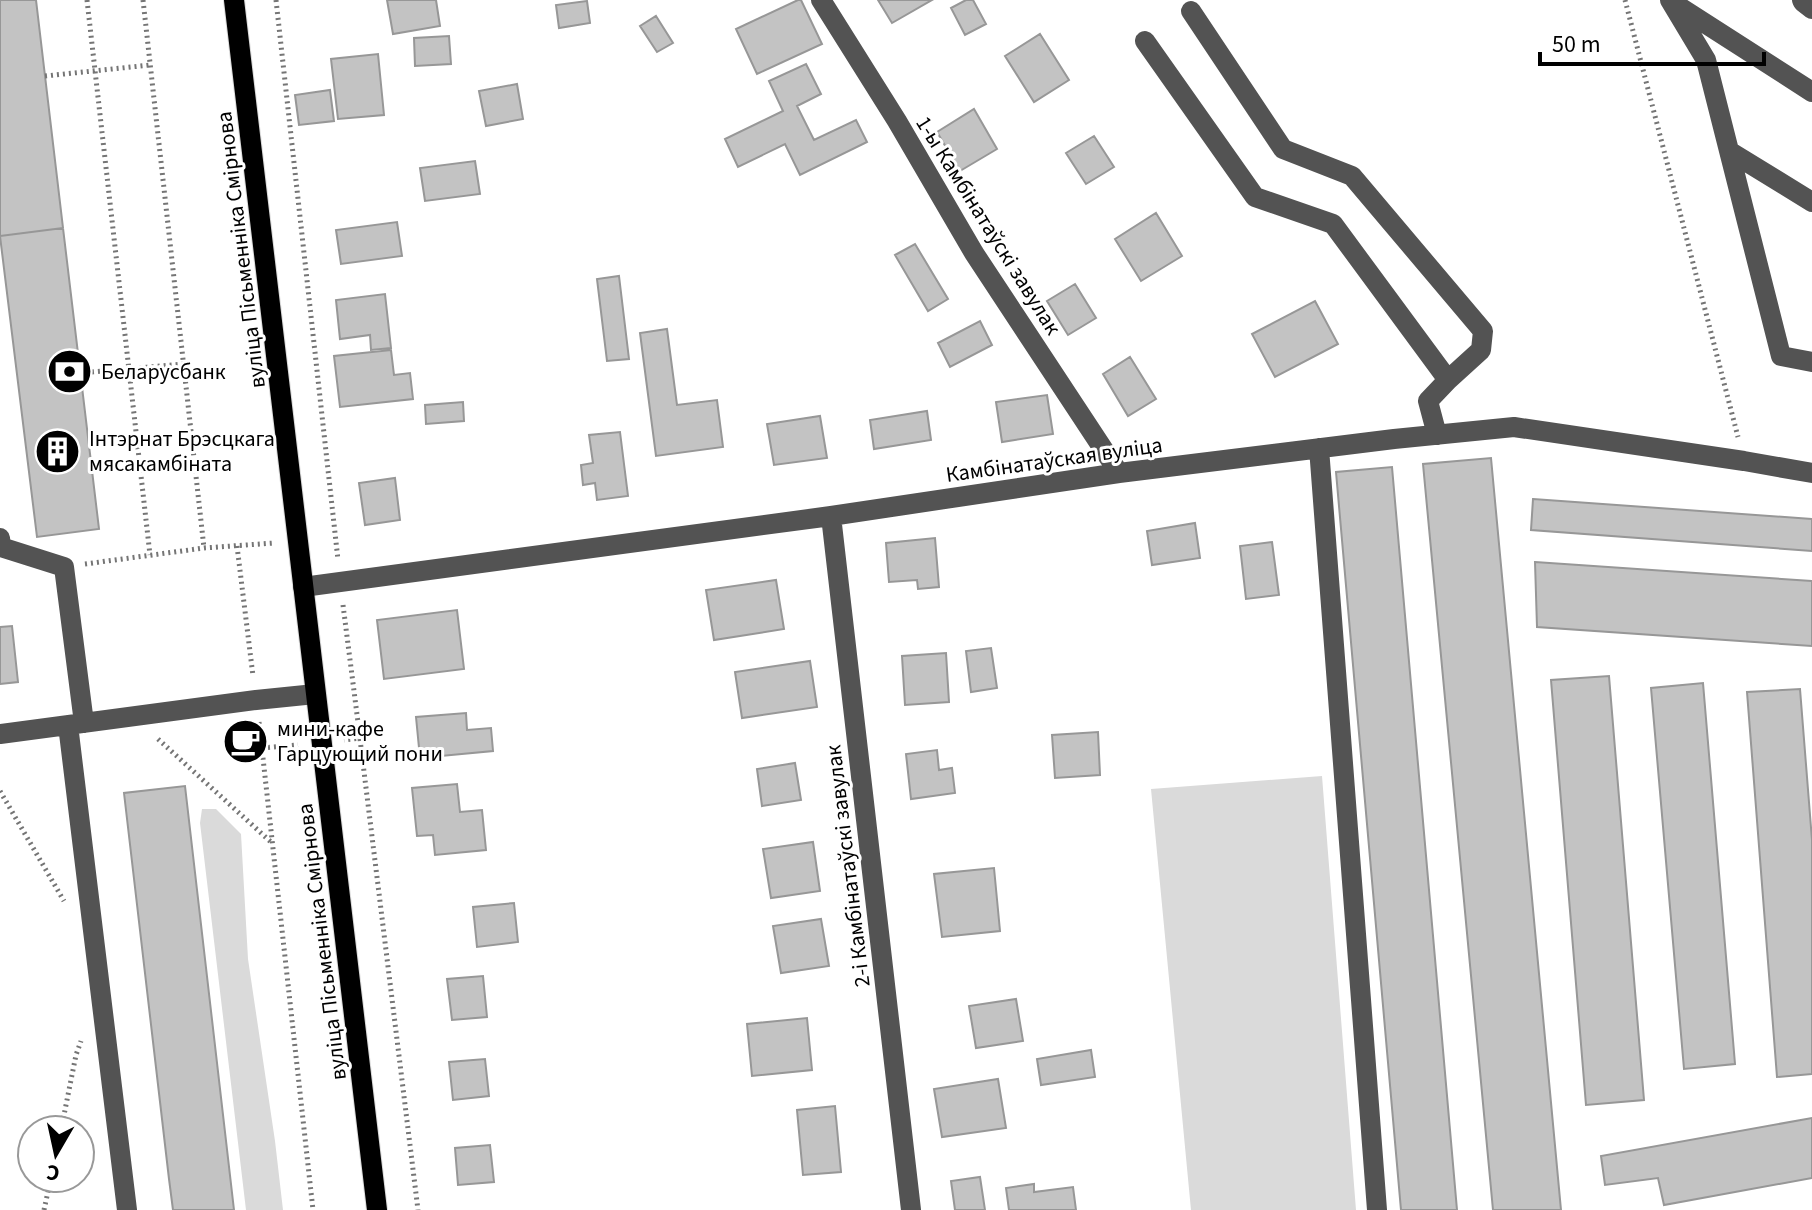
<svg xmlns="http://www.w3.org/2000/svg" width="1812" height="1210" font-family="'Source Sans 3',sans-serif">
  <rect width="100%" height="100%" fill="#fff"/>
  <!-- green -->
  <path fill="#dadada" d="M1322 776 1356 1210H1191L1151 789Z
    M202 809H216L241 834 248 959 275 1141 283 1210H246L200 823Z"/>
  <!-- building -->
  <path fill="#c3c3c3" stroke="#979797" stroke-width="2" d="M0 0H36L63 228 0 236Z
    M387 0H436L440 26 393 34Z
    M798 0H801L822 44 757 74 736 29Z
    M878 0H932L892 23Z
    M966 0H973L986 24 965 35 951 8Z
    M587 1 590 23 559 28 556 5Z
    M656 16 673 43 657 52 640 26Z
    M1040 34 1069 80 1034 102 1005 56Z
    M449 36 451 64 415 66 414 38Z
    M378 54 384 115 338 119 331 59Z
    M806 64 821 94 797 106 814 140 856 120 867 142 800 175 785 144 738 167 725 139 783 111 769 81Z
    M517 84 523 119 486 126 479 91Z
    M330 90 334 121 299 125 295 95Z
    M974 109 997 149 960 171 937 132Z
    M1094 136 1114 167 1086 184 1066 153Z
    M475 161 480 194 425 201 420 168Z
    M1156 213 1182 256 1141 281 1115 239Z
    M397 222 402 256 341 264 336 230Z
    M63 228 99 529 37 537 0 236Z
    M915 244 948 299 928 311 895 255Z
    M619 276 629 359 607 361 597 279Z
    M1075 284 1096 318 1068 335 1047 301Z
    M385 294 391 348 371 350 370 335 340 339 336 300Z
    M1315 301 1338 344 1275 377 1252 334Z
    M980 321 992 345 950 367 938 343Z
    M667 329 677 405 717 400 723 447 656 456 640 333Z
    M391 350 394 375 410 373 413 399 340 407 334 356Z
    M1130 357 1156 399 1128 416 1103 374Z
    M1047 395 1053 434 1002 442 996 402Z
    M463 402 464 421 426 424 425 405Z
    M927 411 931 440 874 449 870 420Z
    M820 416 827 458 774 465 767 424Z
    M620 432 628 496 597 500 595 483 583 485 581 465 593 463 589 435Z
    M1491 458 1561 1210H1493L1423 464Z
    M1392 467 1457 1210H1401L1336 472Z
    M395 478 400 520 365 525 359 483Z
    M1533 499 1812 519V551L1531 530Z
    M1195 523 1200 558 1152 565 1147 531Z
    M935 538 939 587 918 589 917 580 889 582 886 543Z
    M1272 542 1279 595 1246 599 1240 546Z
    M1535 562 1812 581V646L1537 627Z
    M776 580 784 629 714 640 706 590Z
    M457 610 464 669 384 679 377 620Z
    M12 626 18 682 0 684V627Z
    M991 648 997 688 971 692 966 651Z
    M946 653 949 702 905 705 902 656Z
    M810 661 817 707 742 718 735 672Z
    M1609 676 1644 1100 1586 1105 1551 680Z
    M1703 683 1735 1064 1684 1069 1651 688Z
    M1800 689 1812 840V1074L1777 1077 1747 692Z
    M466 713 467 730 491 728 493 751 420 758 416 717Z
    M253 726 257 752 238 755 235 729Z
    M1098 732 1100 775 1055 778 1052 735Z
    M937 750 939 770 952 768 955 793 911 799 906 754Z
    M795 763 801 800 762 806 757 769Z
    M457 784 460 812 482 810 486 850 435 855 433 835 417 836 412 788Z
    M185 786 234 1210H173L169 1179 124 793Z
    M813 842 820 891 771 898 763 849Z
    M994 868 1000 931 942 937 934 874Z
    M514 903 518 942 477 947 473 907Z
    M821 919 829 966 781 973 773 926Z
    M483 976 487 1017 452 1020 447 979Z
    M1016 999 1023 1041 976 1048 969 1006Z
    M807 1018 812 1070 752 1076 747 1024Z
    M1091 1050 1095 1077 1041 1085 1037 1059Z
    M485 1059 489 1096 453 1100 449 1062Z
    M998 1079 1006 1128 942 1137 934 1089Z
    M835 1106 841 1172 803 1175 797 1110Z
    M1812 1118V1178L1664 1205 1658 1178 1605 1185 1601 1156Z
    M490 1145 494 1182 458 1185 455 1148Z
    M980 1177 985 1210H955L951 1181Z
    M1034 1184V1192L1073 1187 1076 1210H1009L1006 1188Z"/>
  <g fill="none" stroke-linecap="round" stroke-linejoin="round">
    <defs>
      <path id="major" d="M234 0 377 1210"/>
    </defs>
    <!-- major casing -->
    <use href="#major" stroke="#dbdbdb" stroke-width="22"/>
    <!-- path -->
    <path stroke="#757575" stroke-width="5" stroke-dasharray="2 4" stroke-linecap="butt" d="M87 0 150 555
      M143 0 204 548
      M276 0 338 560
      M1625 0 1738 437
      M45 76 150 65
      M80 373 184 364
      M237 546 253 676
      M85 564 204 548 274 543
      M343 605 360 738 344 740
      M259 722 313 1210
      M158 739 272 843
      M360 739 418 1210
      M262 748 298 745
      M0 791 64 901
      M61 1130 76 1055 81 1041
      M44 1210 51 1178"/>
    <!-- minor -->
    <path stroke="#535353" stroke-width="20" d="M821 0 897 121 974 253 1119 473
      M1670 0 1706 60 1781 356 1812 362
      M1802 0 1803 2 1812 9
      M1675 4 1812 92
      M1191 11 1283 149 1352 176 1483 331 1481 350 1448 380 1428 401 1437 435
      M1145 41 1255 197 1333 224 1448 380
      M1729 151 1812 202
      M1319 448 1377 1210
      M831 516 911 1210
      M0 538 1 547 64 567 84 723
      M303 587 831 516 1119 473 1394 439 1514 427 1744 461 1812 473
      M68 725 127 1210
      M0 734 256 700 315 694"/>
    <!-- major -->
    <use href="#major" stroke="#000" stroke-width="20"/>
  </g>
  <!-- icons -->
  <defs>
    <symbol id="bank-disc" viewBox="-11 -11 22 22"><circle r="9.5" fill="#000" stroke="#fff"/><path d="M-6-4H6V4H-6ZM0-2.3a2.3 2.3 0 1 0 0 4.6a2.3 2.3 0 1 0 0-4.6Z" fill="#fff"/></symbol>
    <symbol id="building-disc" viewBox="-11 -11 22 22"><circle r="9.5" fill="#000" stroke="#fff"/><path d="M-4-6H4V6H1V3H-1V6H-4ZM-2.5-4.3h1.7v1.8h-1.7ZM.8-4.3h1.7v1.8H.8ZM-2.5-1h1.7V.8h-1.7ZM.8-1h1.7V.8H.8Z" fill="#fff"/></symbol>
    <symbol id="cafe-disc" viewBox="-11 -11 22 22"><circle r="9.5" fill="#000" stroke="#fff"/><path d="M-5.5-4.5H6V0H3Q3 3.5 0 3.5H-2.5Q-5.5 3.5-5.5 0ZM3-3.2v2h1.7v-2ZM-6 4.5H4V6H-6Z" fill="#fff"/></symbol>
  </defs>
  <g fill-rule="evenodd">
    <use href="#bank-disc" x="44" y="346" width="51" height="51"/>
    <use href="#building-disc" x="32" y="426" width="51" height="51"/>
    <use href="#cafe-disc" x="220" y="716" width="51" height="51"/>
  </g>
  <g text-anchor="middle" stroke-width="6" stroke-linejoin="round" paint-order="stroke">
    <!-- street labels -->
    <g font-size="22" fill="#000" stroke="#fff">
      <text transform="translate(989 225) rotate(58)" y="8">1-ы Камбінатаўскі завулак</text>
      <text transform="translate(240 250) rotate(-97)" y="8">вуліца Пісьменніка Смірнова</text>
      <text transform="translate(1054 459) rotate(-8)" y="8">Камбінатаўская вуліца</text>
      <text transform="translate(847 866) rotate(-97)" y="8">2-і Камбінатаўскі завулак</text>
      <text transform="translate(321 942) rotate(-97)" y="8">вуліца Пісьменніка Смірнова</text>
    </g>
    <!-- poi labels -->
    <g font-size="22" fill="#000" stroke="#fff" text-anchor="start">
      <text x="101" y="379">Беларусбанк</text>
      <text x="89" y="446">Інтэрнат Брэсцкага<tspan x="89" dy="25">мясакамбіната</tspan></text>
      <text x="277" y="736">мини-кафе<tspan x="277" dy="25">Гарцующий пони</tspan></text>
    </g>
  </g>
  <!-- north arrow -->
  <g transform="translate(56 1154) rotate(189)"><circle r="38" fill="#ffffff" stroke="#999999" stroke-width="2"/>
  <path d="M0-6L14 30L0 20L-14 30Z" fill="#000000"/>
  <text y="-12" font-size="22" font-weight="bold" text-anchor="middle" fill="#000000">С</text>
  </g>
  <!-- scale -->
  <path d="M1540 52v12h224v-12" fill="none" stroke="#000000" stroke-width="4"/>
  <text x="1552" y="52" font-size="24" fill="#000000" stroke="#ffffff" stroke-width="6" paint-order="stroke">50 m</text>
</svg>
